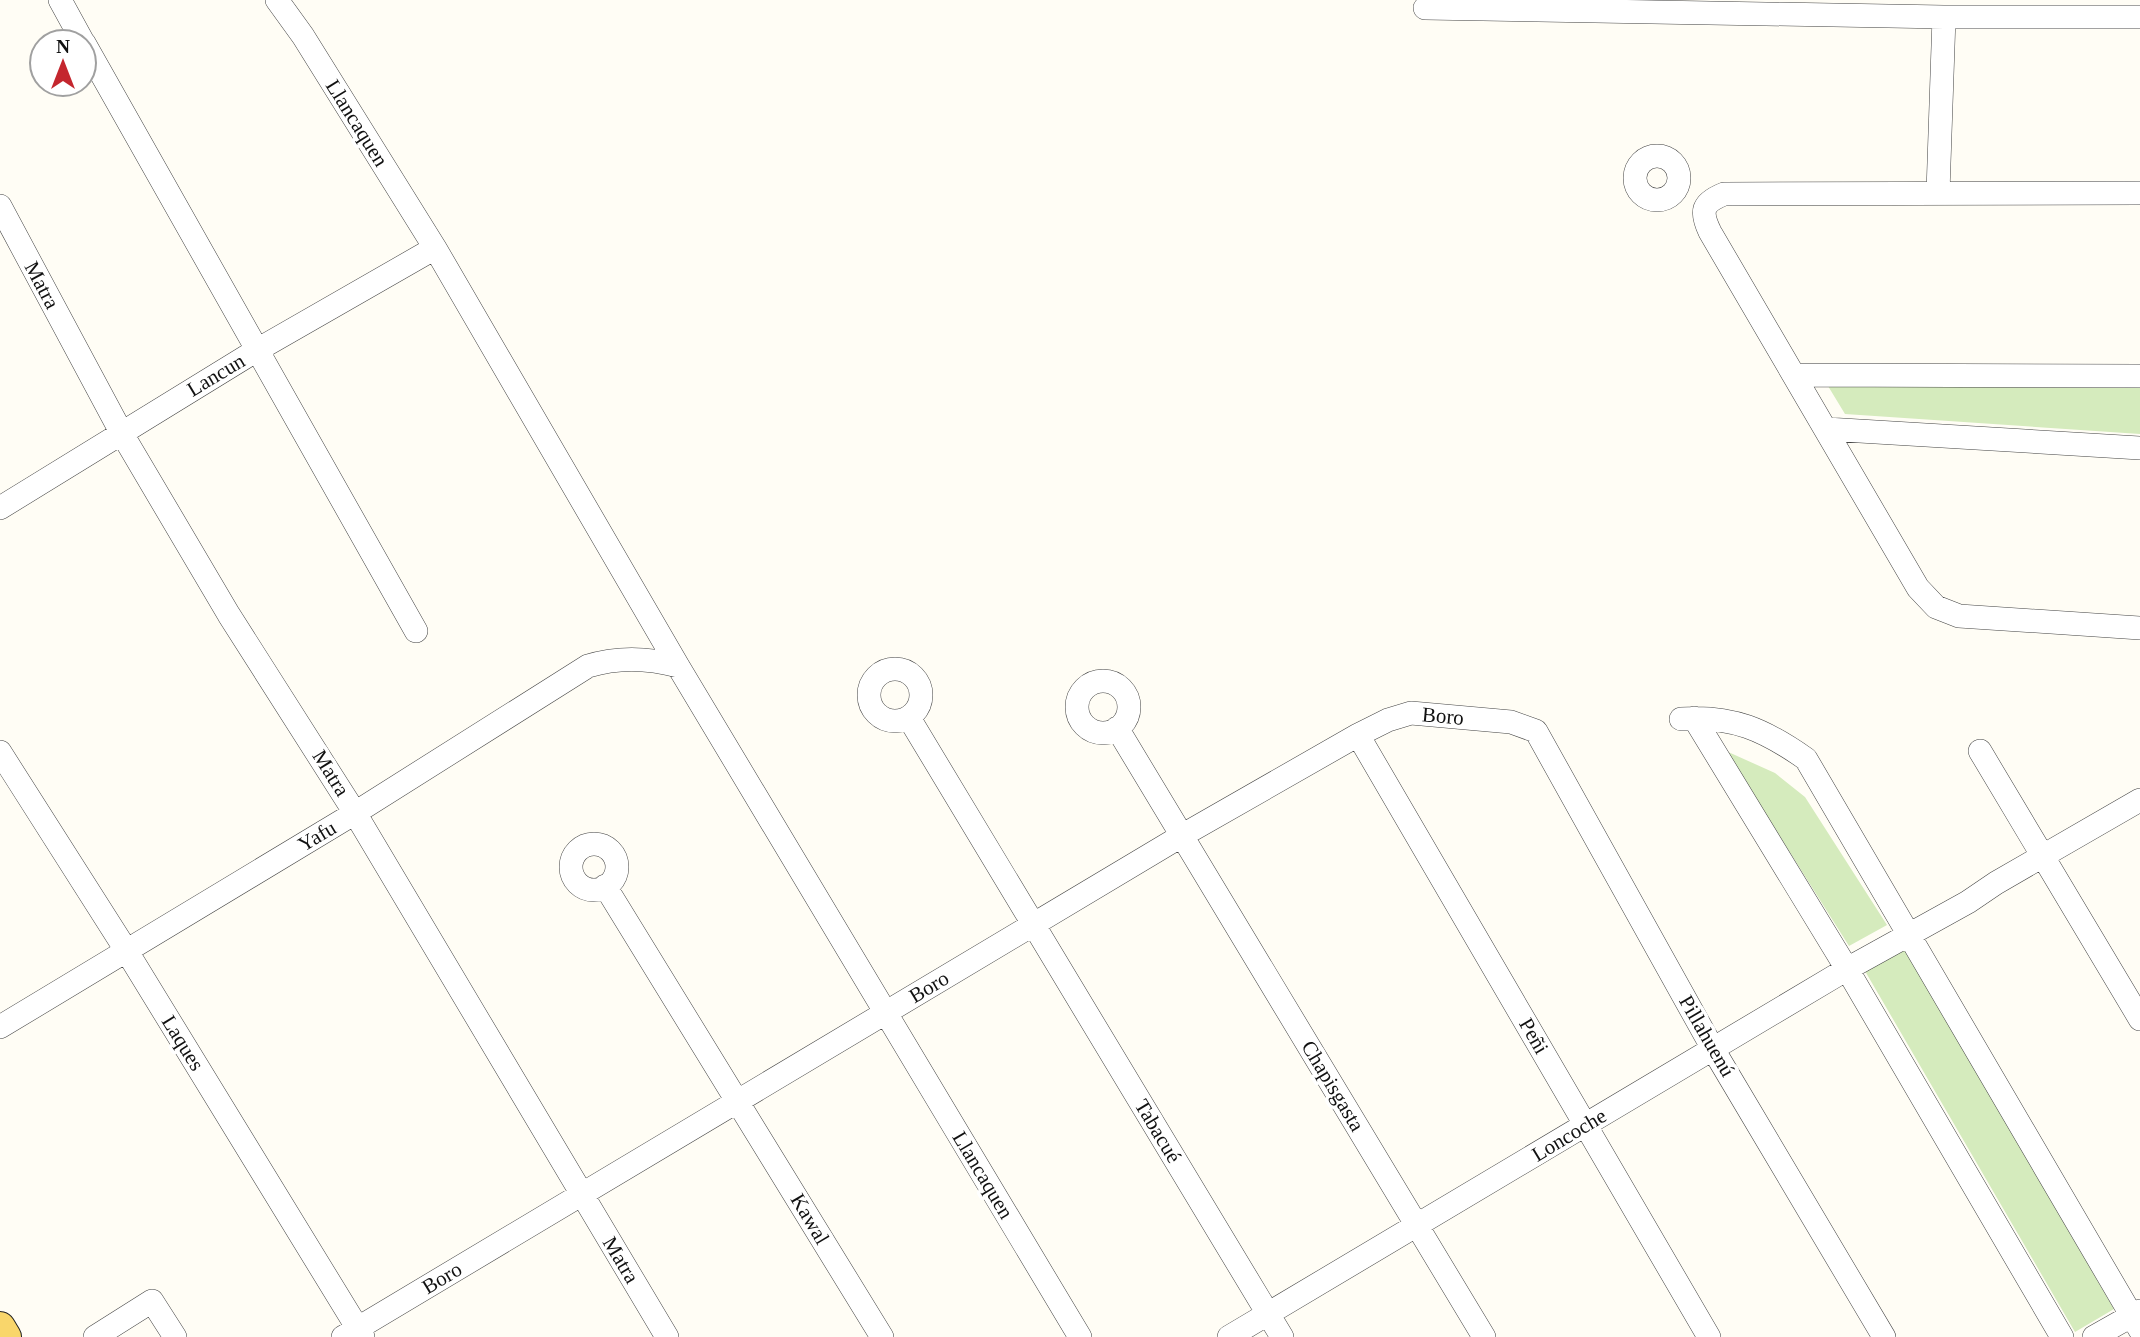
<svg xmlns="http://www.w3.org/2000/svg" width="2140" height="1337" font-family="Georgia,serif">
  <rect width="100%" height="100%" fill="#fffdf5"/>
  <!-- green -->
  <path fill="#d5ebbd" d="M1828 386H2140V434L1845 414Z
    M1726 751 1775 773 1805 797 1887 925 1849 946Z
    M1904 948 2114 1309 2075 1332 1865 971Z"/>
  <g fill="none" stroke-linecap="round" stroke-linejoin="round">
    <defs>
      <path id="minor" d="M60 0 83 42
        M277 0 303 36 435 248 678 666 1080 1337
        M1425 8 1944 17H2140
        M84 43 416 631
        M1635 178a22 22 0 1 1 44 0a22 22 0 1 1-44 0Z
        M1938 192 1944 17
        M2140 193 1724 194C1702 203 1700 211 1710 232L1918 588 1936 607 1959 616 2140 628
        M0 206 121 432 229 615 355 813 667 1337
        M1795 375 2140 376
        M1826 429 2140 448
        M0 508 257 350 435 248
        M869 695a26 26 0 1 1 52 0a26 26 0 1 1-52 0Z
        M1077 707a26 26 0 1 1 52 0a26 26 0 1 1-52 0Z
        M909 718 1282 1337
        M1694 718 1847 969 2062 1337
        M1681 719C1732 715 1765 730 1806 759L2140 1330
        M1117 728 1484 1337
        M1358 735 1709 1337
        M1980 751 2140 1019
        M0 752 126 950 363 1337
        M571 867a23 23 0 1 1 46 0a23 23 0 1 1-46 0Z
        M605 886 882 1337
        M0 1027 355 813 588 666C617 657 649 658 678 666
        M95 1337 152 1301 175 1337
        M343 1337 1183 835 1358 735 1388 720 1411 713 1511 722 1536 731 1713 1049 1884 1337
        M1229 1337 1847 969 1968 902 1996 883 2140 800
        M2094 1337 2140 1311"/>
      <path id="major" d="M0 1327 6 1337"/>
    </defs>
    <!-- minor casing -->
    <use href="#minor" stroke="#444" stroke-width="24"/>
    <!-- major casing -->
    <use href="#major" stroke="#222" stroke-width="32"/>
    <!-- minor -->
    <use href="#minor" stroke="#fff" stroke-width="23"/>
    <!-- major -->
    <use href="#major" stroke="#f9d66b" stroke-width="30"/>
  </g>
  <g text-anchor="middle" stroke-width="7" stroke-linejoin="round" paint-order="stroke">
    <!-- street labels -->
    <g font-size="21" fill="#111" stroke="#fff">
      <text transform="translate(357 123) rotate(58)" y="7">Llancaquen</text>
      <text transform="translate(42 285) rotate(62)" y="7">Matra</text>
      <text transform="translate(216 375) rotate(-31)" y="7">Lancun</text>
      <text transform="translate(1443 716) rotate(5)" y="7">Boro</text>
      <text transform="translate(331 773) rotate(58)" y="7">Matra</text>
      <text transform="translate(317 836) rotate(-31)" y="7">Yafu</text>
      <text transform="translate(929 987) rotate(-31)" y="7">Boro</text>
      <text transform="translate(1534 1036) rotate(60)" y="7">Peñi</text>
      <text transform="translate(1707 1036) rotate(60)" y="7">Pillahuenú</text>
      <text transform="translate(183 1043) rotate(58)" y="7">Laques</text>
      <text transform="translate(1333 1086) rotate(59)" y="7">Chapisgasta</text>
      <text transform="translate(1158 1131) rotate(59)" y="7">Tabacué</text>
      <text transform="translate(1569 1135) rotate(-31)" y="7">Loncoche</text>
      <text transform="translate(983 1175) rotate(59)" y="7">Llancaquen</text>
      <text transform="translate(810 1219) rotate(59)" y="7">Kawal</text>
      <text transform="translate(621 1260) rotate(59)" y="7">Matra</text>
      <text transform="translate(442 1278) rotate(-31)" y="7">Boro</text>
    </g>
  </g>
  <!-- north arrow -->
  <g transform="translate(63 63)"><circle r="33" fill="#ffffff" stroke="#a0a0a0" stroke-width="2"/>
  <path d="M0-5L12 26L0 18L-12 26Z" fill="#c4262e"/>
  <text y="-10" font-size="19" font-weight="bold" text-anchor="middle" fill="#111111">N</text>
  </g>
</svg>
